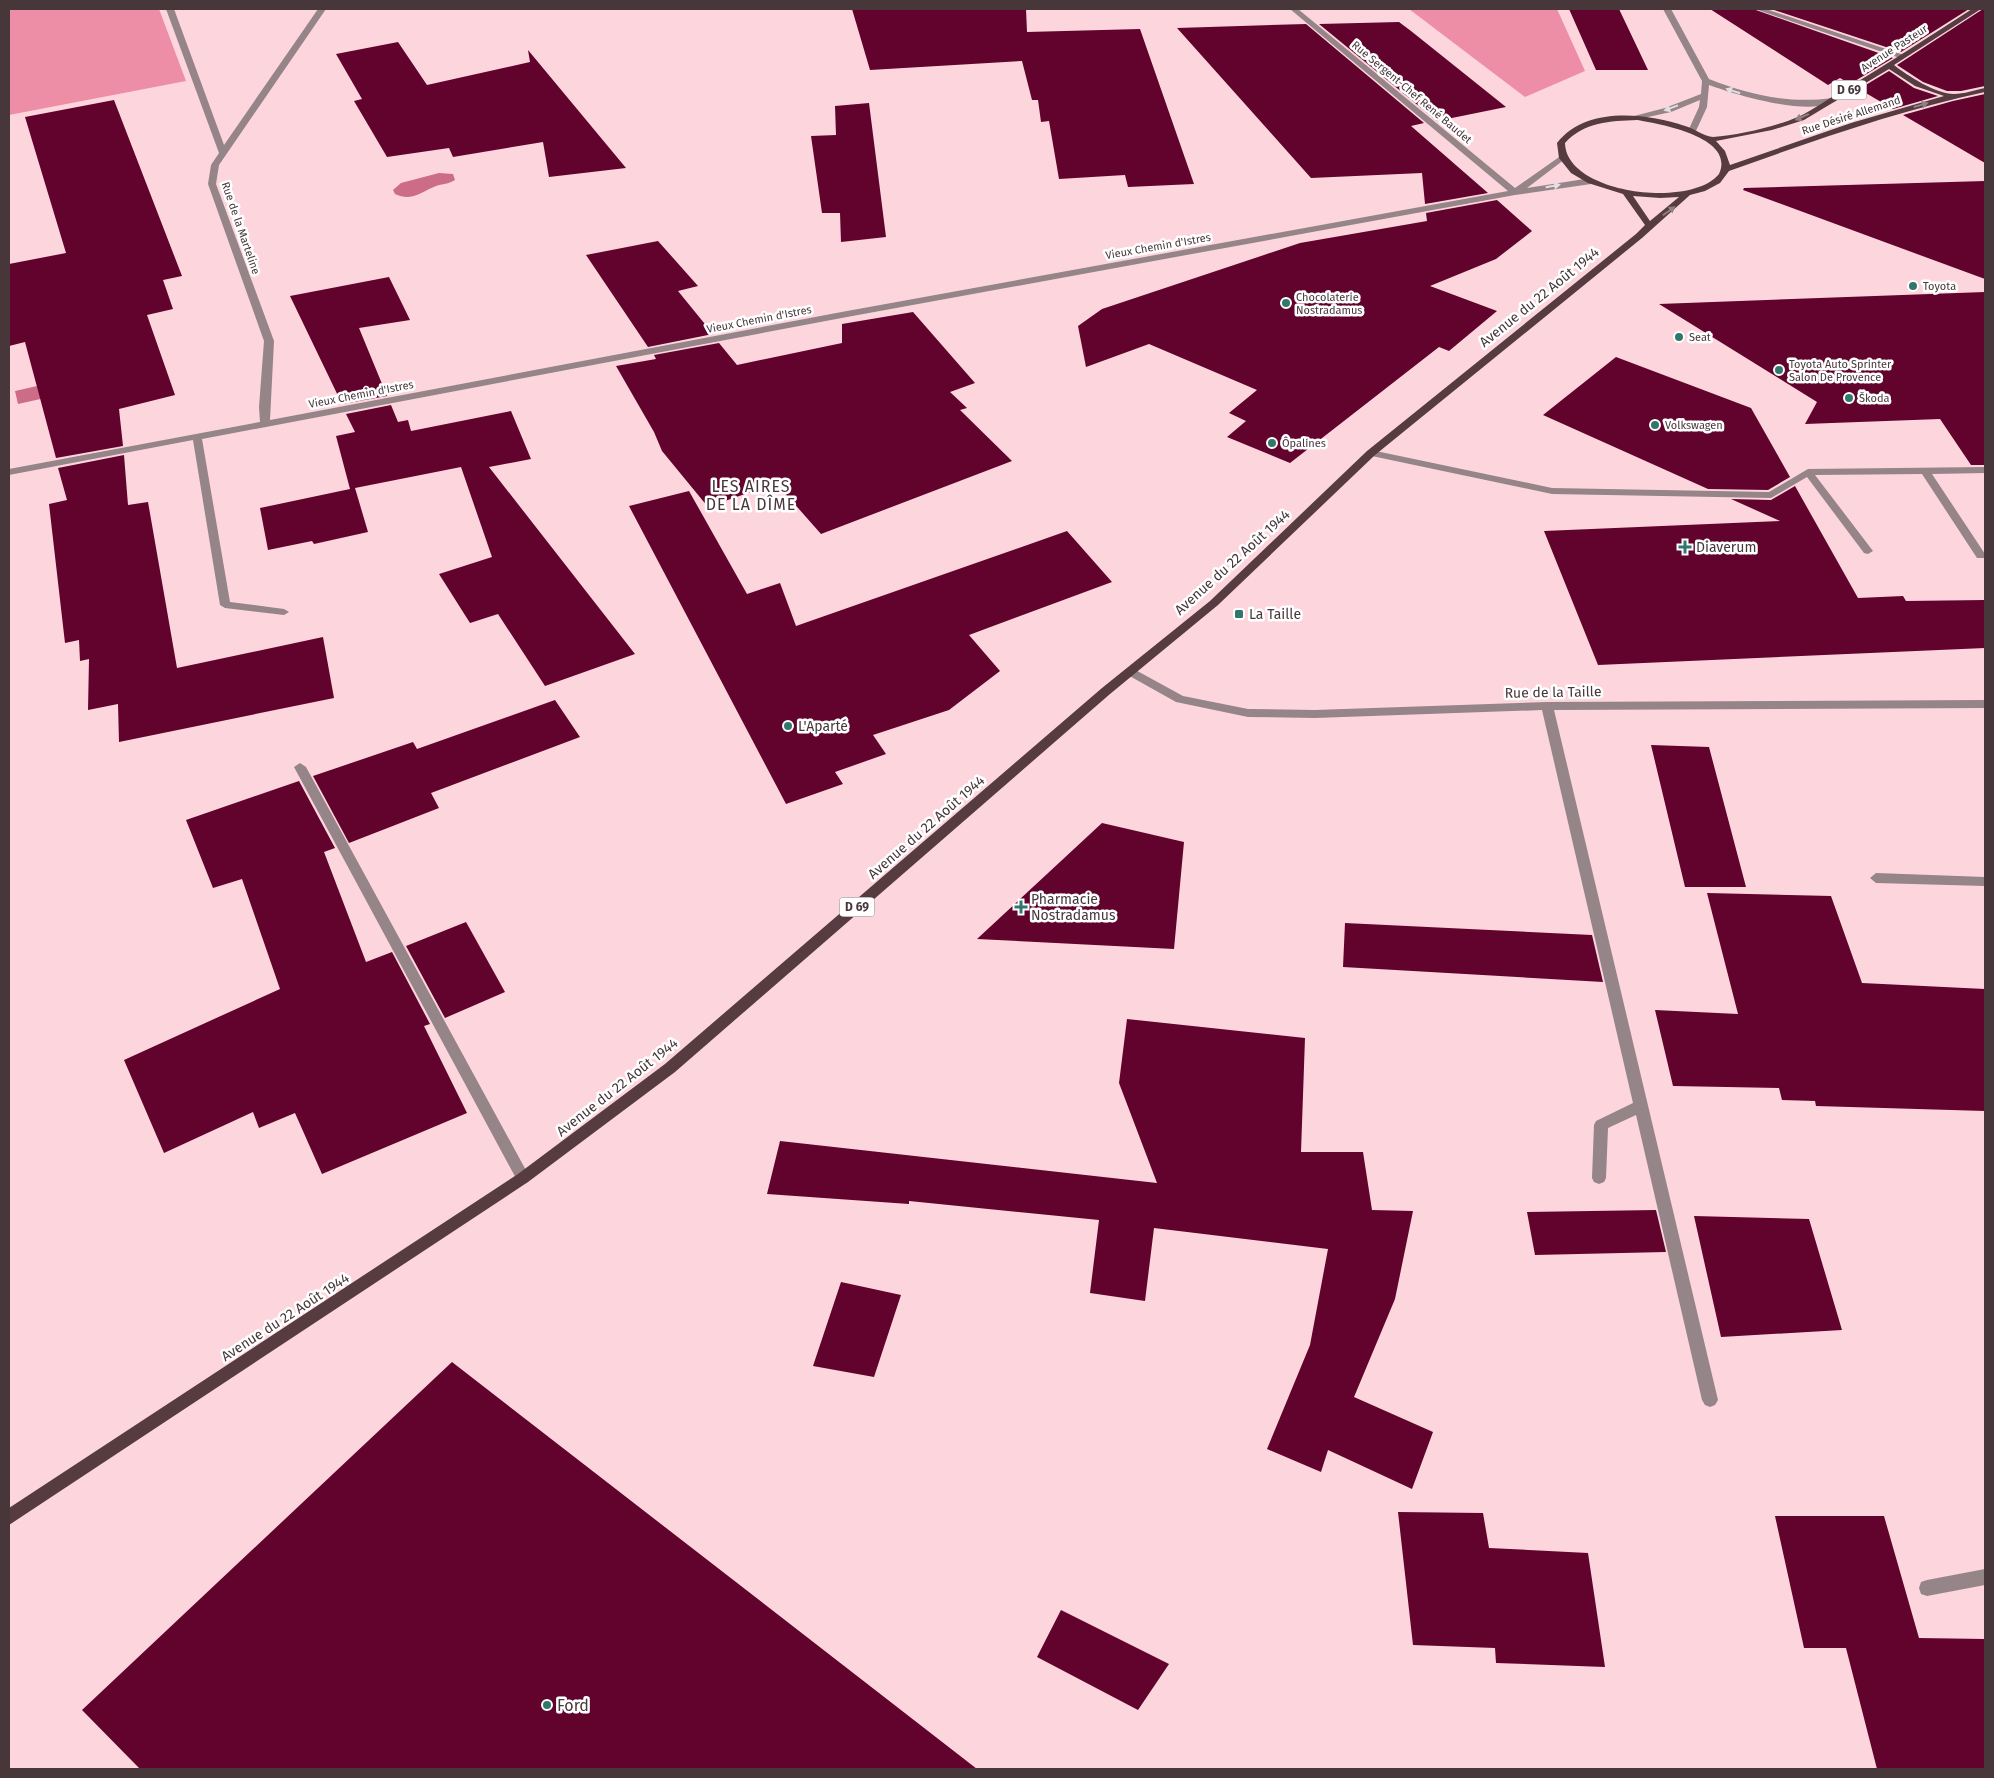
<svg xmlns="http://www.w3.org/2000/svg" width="1994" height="1778" font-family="'Fira Sans',sans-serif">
  <rect width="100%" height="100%" fill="#fdd5dd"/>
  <!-- green -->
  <path fill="#ee8da6" d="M9 9H159L186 81 9 115Z
    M1409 9H1557L1585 71 1525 97Z"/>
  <!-- water -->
  <path fill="#cd6c87" d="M439 173 453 174 455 180C449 184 442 184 436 186 421 192 411 202 395 194L393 190 401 183Z
    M68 379 72 392 18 404 15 391Z"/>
  <!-- building -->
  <path fill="#61032c" d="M852 9H1026L1027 32 1140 29 1194 184 1128 187 1125 175 1059 179 1049 121 1041 122 1038 100H1032L1022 61 870 70Z
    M1569 9H1619L1648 70H1596Z
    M1710 9H1753L1893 58 1850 84 1840 78 1828 85Z
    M1771 9H1969L1901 52Z
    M1983 9H1985V86L1961 91H1947L1923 82 1897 65Z
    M1399 22 1411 31 1506 107 1437 121 1319 24Z
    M1306 24 1424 123 1411 126 1488 193 1425 204 1422 173 1311 178 1177 28Z
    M398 42 427 85 530 62 528 50 626 168 549 177 543 142 453 157 449 148 387 157 354 101 362 99 336 54Z
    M1889 71 1914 88 1938 96 1893 109 1859 89Z
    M1985 94V163L1903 115 1953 101Z
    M114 100 182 276 163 280 173 309 147 315 175 395 119 409 123 446 56 458 25 342 9 346V264L66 253 25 117Z
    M869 103 886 237 841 242 840 213H822L811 136 836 135 835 106Z
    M1985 181V279L1743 190 1744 188Z
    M1497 200 1532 231 1496 259 1430 286 1497 311 1449 351 1439 347 1290 463 1227 437 1246 421 1229 413 1257 390 1149 344 1086 367 1078 326 1102 309 1300 243 1427 221 1426 213Z
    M658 241 698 286 678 291 713 334 648 347 586 255Z
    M389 277 410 320 359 328 387 396 342 404 290 296Z
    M1985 292V465H1971L1940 419 1805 424 1817 402 1659 304Z
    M913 312 975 383 950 392 967 408 960 410 1012 461 821 534 776 483 708 507 662 451 654 432 616 366 656 359 654 355 719 343 737 365 842 343V324Z
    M1616 357 1751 408 1790 477 1768 490 1708 489 1543 415Z
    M391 405 398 422 408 420 411 431 511 411 531 459 489 467 635 654 545 686 498 614 470 623 439 574 492 557 461 467 355 488 368 532 314 544 312 541 268 550 260 508 350 489 336 436 355 432 346 414Z
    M124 455 128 505 148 502 177 668 323 637 334 698 119 742 118 704 88 710 89 659 80 661 79 640 65 643 49 504 67 500 58 468Z
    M1795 486 1858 598 1903 596 1906 601 1985 600V648L1598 665 1544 531 1780 521 1731 499 1771 500Z
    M689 491 747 594 780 583 796 626 1067 531 1112 582 969 635 1000 671 949 710 873 735 886 754 835 772 843 784 786 804 629 506Z
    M555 700 580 737 431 793 439 808 349 843 313 776 413 742 417 749Z
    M1651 745 1709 747 1746 887H1685Z
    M299 781 335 848 324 852 366 962 392 952 430 1024 424 1026 467 1113 322 1174 295 1113 259 1128 253 1112 164 1153 124 1060 280 989 242 879 213 888 186 820Z
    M1102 823 1184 842 1174 949 977 939Z
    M1707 893 1831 896 1862 983 1985 989V1111L1816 1106 1815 1101 1782 1100 1779 1088 1673 1086 1655 1010 1738 1014Z
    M466 922 505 992 445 1018 406 946Z
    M1345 923 1592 935 1603 982 1343 967Z
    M1127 1019 1305 1038 1301 1152H1363L1372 1210 1413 1211 1395 1299 1354 1397 1433 1432 1412 1489 1328 1450 1321 1472 1267 1449 1310 1345 1328 1249 1154 1228 1145 1301 1090 1293 1099 1220 909 1201V1204L767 1194 780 1141 1157 1183 1119 1083Z
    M1656 1210 1666 1252 1535 1255 1527 1212Z
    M1694 1216 1809 1219 1842 1330 1721 1337Z
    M841 1282 901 1295 874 1377 813 1366Z
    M452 1362 977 1769H140L82 1710Z
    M1398 1512 1483 1513 1489 1548 1588 1553 1605 1667 1496 1663 1495 1648 1413 1645Z
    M1775 1516H1884L1919 1638 1985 1639V1769H1877L1846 1648H1804Z
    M1061 1610 1169 1664 1138 1710 1037 1657Z"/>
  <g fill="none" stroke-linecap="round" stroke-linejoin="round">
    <!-- minor -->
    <path fill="#958488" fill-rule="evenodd" d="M166 9H174L224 145 318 9H326L219 165 216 184 274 341 270 420 847 311 1508 191 1290 9H1298L1515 188 1562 155 1566 157 1565 159 1527 188 1591 178 1595 181 1591 184 1515 195 847 317 202 439 230 602 284 609 289 612 284 615 225 608 220 605 193 440 9 475V469L260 422 259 407 264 341 208 184 211 165 219 153Z
      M1663 9H1671L1709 79C1750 95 1789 104 1833 98L1837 100C1813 118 1736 95 1709 85L1707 107 1695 133 1688 131 1699 107 1700 100 1671 112 1634 120V116L1665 108 1701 94 1702 81Z
      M1755 9H1766L1907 56 1900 58Z
      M1371 450 1552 488 1769 492 1808 469 1985 467V473L1932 474 1985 554V558H1977L1922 474 1815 475 1873 551 1868 554 1864 553 1807 477 1771 498 1552 494 1367 455V451Z
      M1130 667 1183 696 1248 709 1315 710 1547 702 1985 700V708L1554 710 1718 1400 1715 1405 1710 1407 1705 1405 1702 1400 1636 1115 1608 1128 1606 1178 1604 1182 1599 1184 1594 1182 1592 1178 1594 1125 1596 1121 1633 1103 1542 710 1315 718 1248 717 1176 702 1126 674 1124 671Z
      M300 763 306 767 528 1174 530 1178 528 1182 523 1184 518 1182 294 767Z
      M1876 873 1985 877V886L1876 883 1870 878Z
      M1985 1569V1585L1927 1596 1921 1594 1919 1588 1921 1582 1927 1580Z"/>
    <!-- major -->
    <path fill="#563b41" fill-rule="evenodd" d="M1972 9H1981L1894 65C1908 76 1936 94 1954 94 1964 94 1975 90 1985 88V92C1897 111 1813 141 1729 171L1720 183 1705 191 1690 195 1642 238 1375 455 1218 605 1110 694 675 1072 528 1182 9 1525V1508L518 1174 665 1064 1102 688 1210 601 1367 451 1636 234 1645 225 1623 194 1588 183 1571 173 1559 158 1557 143C1586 106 1645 113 1685 126 1693 128 1705 137 1713 137 1738 135 1774 127 1798 117 1813 110 1829 98 1844 90 1887 64 1930 36 1972 9ZM1889 69 1915 86 1944 96 1851 123 1730 165 1725 151 1716 141 1772 130 1804 120ZM1637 120C1660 124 1736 137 1719 174 1691 209 1566 194 1565 143 1584 122 1610 121 1637 120ZM1633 196 1660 198 1679 197 1650 221Z"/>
  </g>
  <!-- one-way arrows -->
  <defs><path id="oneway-solid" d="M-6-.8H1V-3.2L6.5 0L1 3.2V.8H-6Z" transform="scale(1.25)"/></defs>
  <g fill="#e4e0e1">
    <use href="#oneway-solid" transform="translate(1733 91) rotate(-162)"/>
    <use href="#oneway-solid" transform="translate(1671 108) rotate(160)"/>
    <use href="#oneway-solid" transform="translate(1553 186) rotate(-10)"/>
  </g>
  <g fill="#918084">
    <use href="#oneway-solid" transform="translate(1921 105) rotate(-16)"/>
    <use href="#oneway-solid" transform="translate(1802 117) rotate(156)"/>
    <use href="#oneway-solid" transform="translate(1669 211) rotate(-35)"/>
  </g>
  <!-- markers -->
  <g fill="#31776e" stroke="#fff" stroke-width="2">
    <circle cx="1913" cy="286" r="5"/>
    <circle cx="1286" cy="303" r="5"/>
    <circle cx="1679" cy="337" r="5"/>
    <circle cx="1779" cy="370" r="5"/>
    <circle cx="1849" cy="398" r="5"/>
    <circle cx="1655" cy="425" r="5"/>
    <circle cx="1272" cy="443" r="5"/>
    <path d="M1682.5 539.5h5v5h5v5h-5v5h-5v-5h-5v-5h5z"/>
    <rect x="1234" y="609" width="10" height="10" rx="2.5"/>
    <circle cx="788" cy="726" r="5"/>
    <path d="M1018.5 899.5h5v5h5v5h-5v5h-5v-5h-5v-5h5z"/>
    <circle cx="547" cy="1705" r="5"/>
  </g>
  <g text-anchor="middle" stroke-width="5" stroke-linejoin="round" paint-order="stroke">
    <!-- far-street labels -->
    <g font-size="11" fill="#47373b" stroke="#fff">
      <text transform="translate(1894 48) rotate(-33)" y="4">Avenue Pasteur</text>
      <text transform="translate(1412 92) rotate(40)" y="4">Rue Sergent-Chef René Baudet</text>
      <text transform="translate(1851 115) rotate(-18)" y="4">Rue Désiré Allemand</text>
      <text transform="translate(241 228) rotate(71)" y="4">Rue de la Marteline</text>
      <text transform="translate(1158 246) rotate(-10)" y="4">Vieux Chemin d'Istres</text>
      <text transform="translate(759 319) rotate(-11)" y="4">Vieux Chemin d'Istres</text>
      <text transform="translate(361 394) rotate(-11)" y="4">Vieux Chemin d'Istres</text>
    </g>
    <!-- far-poi labels -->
    <g font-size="11" fill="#47373b" stroke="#fff" text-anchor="start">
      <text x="1923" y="290">Toyota</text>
      <text x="1296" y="301">Chocolaterie<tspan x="1296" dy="13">Nostradamus</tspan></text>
      <text x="1689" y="341">Seat</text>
      <text x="1789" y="368">Toyota Auto Sprinter<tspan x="1789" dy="13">Salon De Provence</tspan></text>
      <text x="1859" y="402">Škoda</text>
      <text x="1665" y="429">Volkswagen</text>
      <text x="1282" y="447">Ôpalines</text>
    </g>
    <!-- shield labels -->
    <g fill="#fff" stroke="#7e7376" stroke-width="1">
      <rect x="1831.5" y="80.5" width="35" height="19" rx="4"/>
      <rect x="839.5" y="897.5" width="35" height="19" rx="4"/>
    </g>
    <g font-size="12" font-weight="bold" fill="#47373b">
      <text x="1849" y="94">D 69</text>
      <text x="857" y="911">D 69</text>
    </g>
    <!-- street labels -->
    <g font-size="14" fill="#47373b" stroke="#fff">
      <text transform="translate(1539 297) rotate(-39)" y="5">Avenue du 22 Août 1944</text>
      <text transform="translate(1232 562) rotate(-42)" y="5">Avenue du 22 Août 1944</text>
      <text transform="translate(1553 692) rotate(-1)" y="5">Rue de la Taille</text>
      <text transform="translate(926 827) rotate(-41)" y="5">Avenue du 22 Août 1944</text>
      <text transform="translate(617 1087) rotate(-38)" y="5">Avenue du 22 Août 1944</text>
      <text transform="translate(285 1317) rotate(-33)" y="5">Avenue du 22 Août 1944</text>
    </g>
    <!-- poi labels -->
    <g font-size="14" fill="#47373b" stroke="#fff" text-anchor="start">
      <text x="1696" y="552">Diaverum</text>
      <text x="1249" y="619">La Taille</text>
      <text x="798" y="731">L'Aparté</text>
      <text x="1031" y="904">Pharmacie<tspan x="1031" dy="16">Nostradamus</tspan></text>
    </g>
    <!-- quarter labels -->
    <g font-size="16" letter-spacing="1" fill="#47373b" stroke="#fff">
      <text x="751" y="492">LES AIRES<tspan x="751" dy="18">DE LA DÎME</tspan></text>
    </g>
    <!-- near-poi labels -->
    <g font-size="16" fill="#47373b" stroke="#fff" text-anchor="start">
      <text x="557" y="1711">Ford</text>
    </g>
  </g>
  <!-- border -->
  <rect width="1994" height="1778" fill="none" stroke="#47373b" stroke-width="20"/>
</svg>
